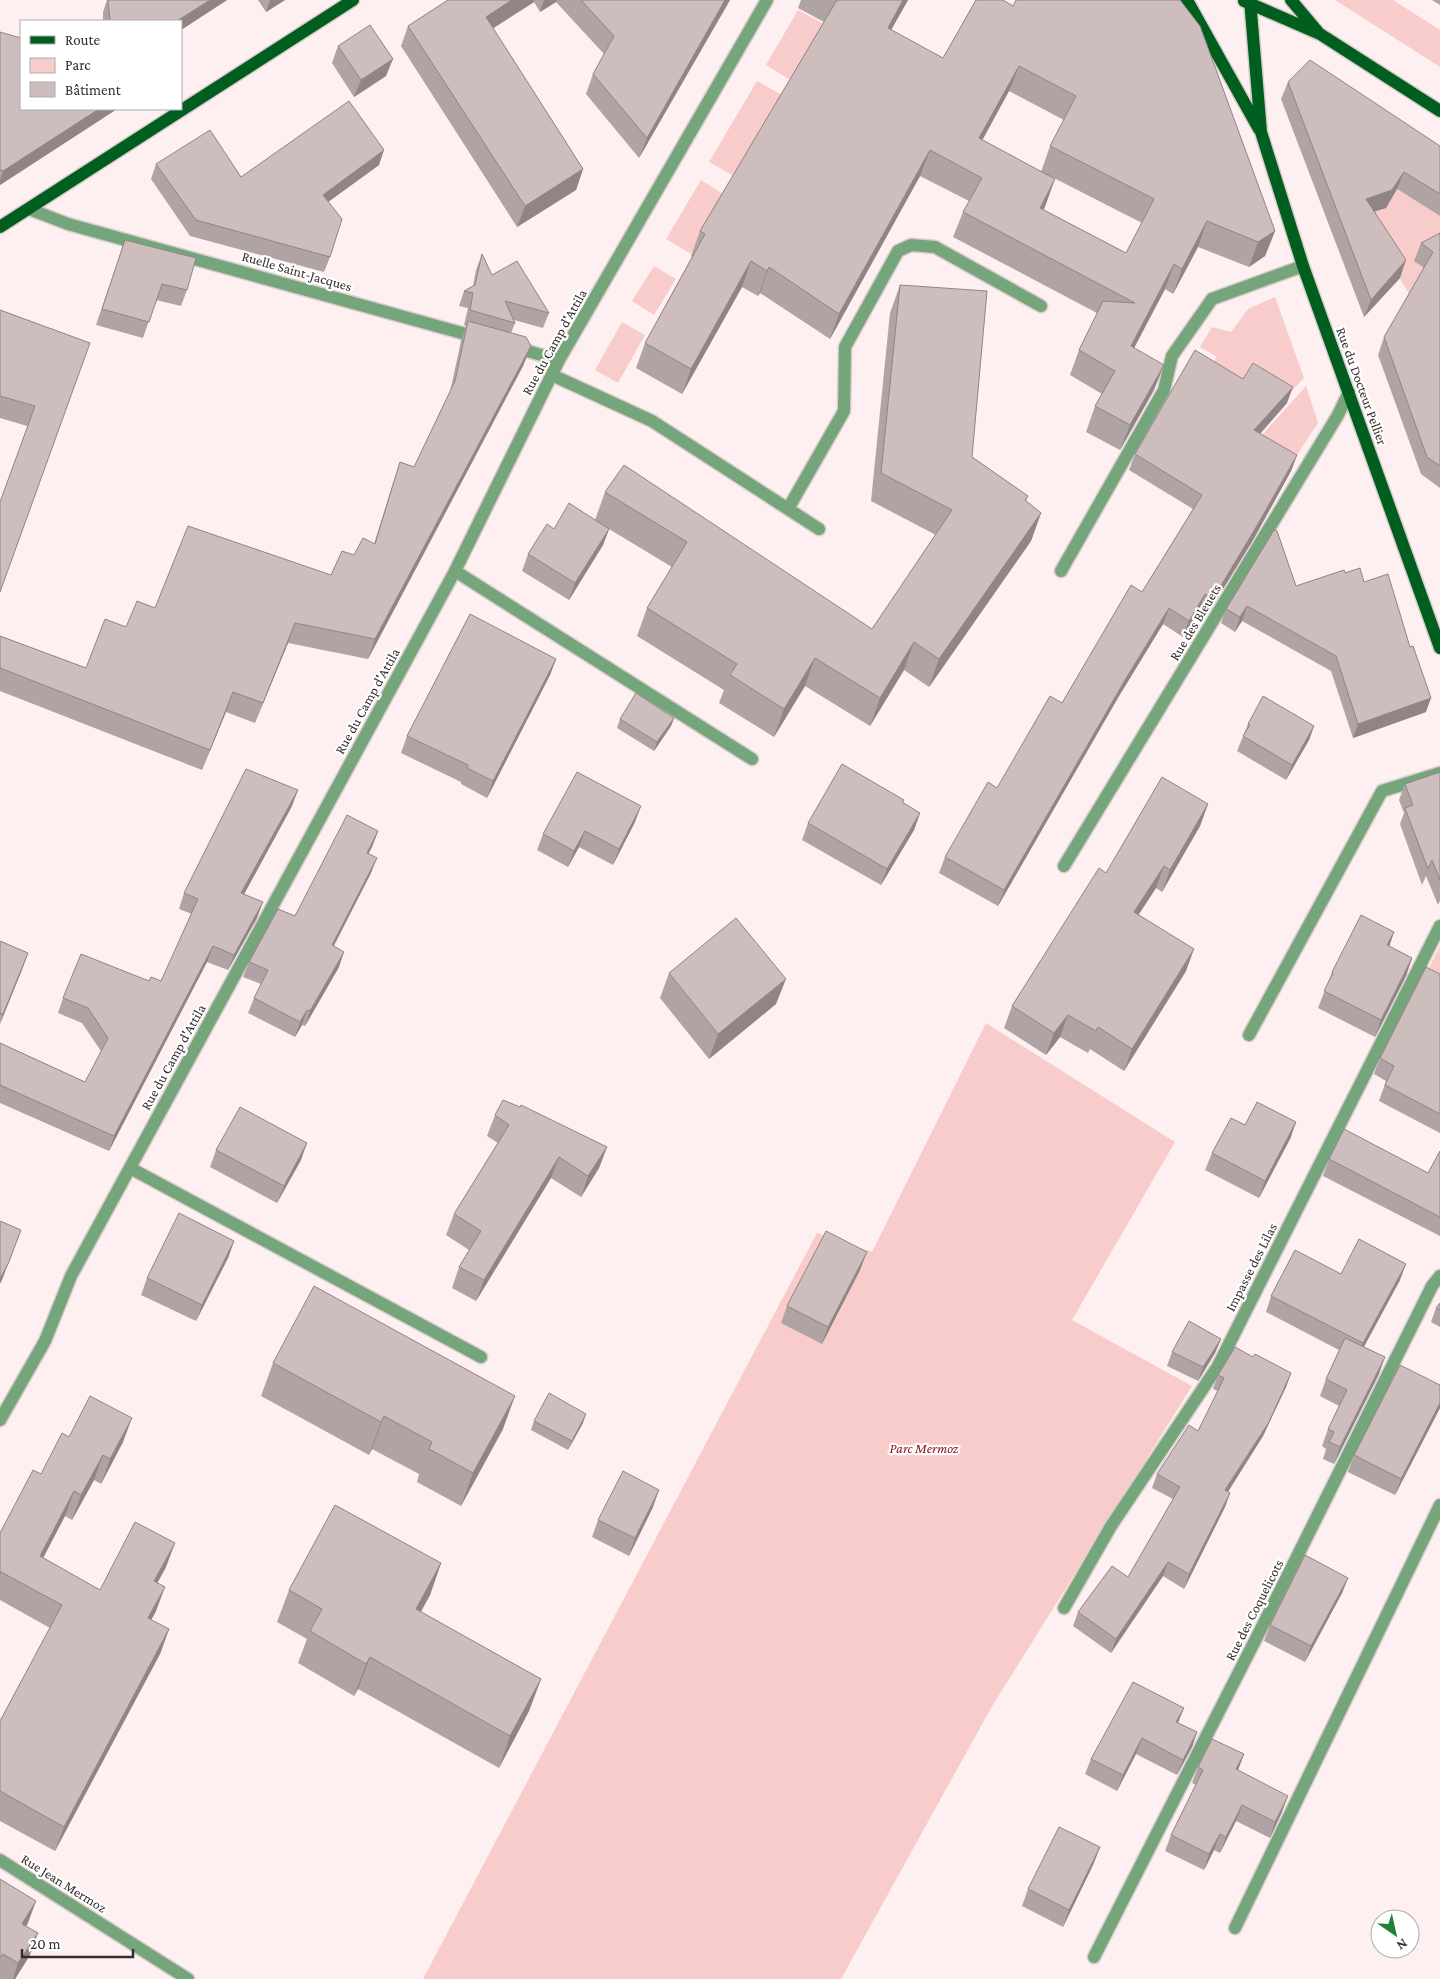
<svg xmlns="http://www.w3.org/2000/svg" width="1440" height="1979" font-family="'Crimson Pro',serif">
  <rect width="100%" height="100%" fill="#fef0f0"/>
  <!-- green -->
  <path fill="#f8cccb" d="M1335 0H1393L1440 30V67Z
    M798 10 826 25 792 81 766 65Z
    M757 81 784 96 737 178 709 162Z
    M701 180 726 196 691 254 666 239Z
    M1397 189 1440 216V247L1430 327 1395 271 1357 217 1386 208Z
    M654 266 676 279 654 315 632 301Z
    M1275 297 1304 378 1284 399 1235 391 1205 373 1217 357 1200 347 1212 327 1231 332 1248 309Z
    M622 322 645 335 618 383 595 370Z
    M1306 386 1318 423 1289 467 1252 446Z
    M1440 946V994L1421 984Z
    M986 1023 1175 1142 1072 1320 1192 1386 991 1708 841 1979H423L817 1233 872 1252Z"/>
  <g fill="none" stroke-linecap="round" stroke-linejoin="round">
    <defs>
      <path id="minor" d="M29 209 68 224 480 338
        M513 347 559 360
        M552 375 652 421 819 529
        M788 509 844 411 845 347 898 251 911 245 935 247 1041 306
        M455 571 752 759
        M1061 571 1164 390 1172 356 1212 299 1303 266
        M1064 866 1338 415 1349 392
        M1249 1035 1382 791 1440 773
        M130 1168 481 1357
        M0 1420 45 1341 71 1276 455 571 559 360 767 0
        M1064 1608 1111 1526 1218 1366 1440 926
        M0 1860 188 1979
        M1235 1928 1440 1505
        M1094 1957 1264 1623 1432 1286 1440 1276"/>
      <path id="major" d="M1187 0 1259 129
        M1250 0 1261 132 1303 266 1440 648
        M1291 0 1318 32
        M1244 1 1320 34 1440 111
        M0 227 353 0"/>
    </defs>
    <!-- minor casing -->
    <use href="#minor" stroke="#dacdcd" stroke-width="15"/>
    <!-- major casing -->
    <use href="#major" stroke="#dacdcd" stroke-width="15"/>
    <!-- minor -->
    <use href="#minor" stroke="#75a57a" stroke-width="12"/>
    <!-- major -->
    <use href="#major" stroke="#005e1e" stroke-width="12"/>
  </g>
  <!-- wall -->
  <path fill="#b0a3a3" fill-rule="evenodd" d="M107 0H227L181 30V21H103V12Z
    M258 0H285L266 12Z
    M448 0H730L639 158 586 94 593 74 604 54 556 2 540 12 534 2 493 28 583 169 576 190 517 227 401 46 408 26Z
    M801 0H908L891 30 943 58 976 0 1275 231 1265 256 1249 267 1198 247 1173 294 1165 289 1134 348 1154 390 1120 450 1086 432 1095 406 1102 394 1070 375 1079 350 1097 313 953 237 963 212 969 201 920 176 830 339 760 293 758 296 742 287 682 394 636 368 645 343 692 257 691 256 700 231 824 22 798 8ZM1009 91 1064 120 1050 146 1041 172 982 140ZM1048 175 1142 223 1126 253 1044 210 1046 204Z
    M1432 0H1440V5Z
    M0 32 21 109H117L0 185Z
    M338 46 386 76 354 97 332 63Z
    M1288 82 1440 146V216L1397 189 1386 208 1375 211 1400 278 1364 317 1281 99Z
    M156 164 241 177 379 165 328 202 330 257 324 272 190 236 151 179Z
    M1440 233V488L1421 474 1378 355 1384 337 1424 268 1414 261 1421 243Z
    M125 240 187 290 181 306 156 300 143 338 96 325Z
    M482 254 492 275 549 313 543 328 514 320 515 323 511 333 531 346 523 366 368 659 288 643 255 723 226 712 202 770 0 691V636L86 668 126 627 155 608 331 575 354 555 374 544 393 483 400 462 414 467 450 392 461 341 466 326 464 325 468 308 459 306 464 291 473 286 476 270Z
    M900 285 972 457 1028 496 1026 501 1041 513 1031 541 929 687 904 670 870 726 805 686 774 737 719 703 724 690 637 636 647 608 672 567 609 529 603 545 569 600 522 571 528 554 554 529 595 520 605 492 872 629 936 535 871 501 890 313Z
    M0 310 90 343 27 426 0 418Z
    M1243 379 1287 403 1260 434 1297 455 1291 471 1253 540 1207 615 1199 610 1183 637 1163 624 1119 696 998 906 939 873 945 857 1062 703 1142 592 1193 509 1129 470 1135 454Z
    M1345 573 1364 582 1426 712 1353 738 1331 671 1242 621 1235 632 1221 623 1226 609 1296 586Z
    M556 659 550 675 487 798 461 784V782L401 753 407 736Z
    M674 718 671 726 654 751 617 728 620 719Z
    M1248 724 1314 726 1309 740 1286 780 1237 751Z
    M1440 772V901L1438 905 1426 876 1422 885 1400 824 1404 813 1399 800 1405 784Z
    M904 800 903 803 920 813 914 830 881 885 802 840 808 823Z
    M1208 804 1200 826 1162 892 1156 888 1138 915 1186 971 1124 1071 1090 1049 1088 1053 1060 1037 1046 1055 1004 1028 1012 1006 1106 873Z
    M292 806 244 894 257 918 228 970 207 962 109 1151 0 1103V1043L85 1082 101 1051 82 1023 58 1013 63 998 161 981 192 914 179 909 184 893Z
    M635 822 613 865 579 847 568 867 537 850 543 834Z
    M378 831 372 847 368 854 371 873 334 946 339 967 305 1026 302 1025 295 1037 248 1013 254 998 261 984 243 977 249 962 295 916Z
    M1394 932 1389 946 1412 958 1406 976 1375 1037 1318 1008 1332 972Z
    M0 941 28 953 0 1024Z
    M669 973 776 1004 709 1059 660 998Z
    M1440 974V1133L1379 1101 1386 1081 1374 1074 1380 1058Z
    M495 1115 607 1147 599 1168 581 1197 551 1178 476 1301 452 1288 459 1267 469 1250 446 1235 454 1214 498 1143 487 1136Z
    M1296 1122 1290 1139 1259 1198 1205 1170 1212 1153Z
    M216 1150 301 1160 277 1203 210 1167Z
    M1440 1151V1236L1323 1176 1329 1159 1428 1173Z
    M234 1241 228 1258 196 1321 141 1295 147 1278Z
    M860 1270 822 1344 781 1323 787 1306Z
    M1341 1274 1400 1280 1364 1347 1379 1374 1334 1464 1323 1459 1326 1449 1322 1446 1328 1429 1339 1406 1320 1396 1326 1379 1339 1350 1266 1312 1271 1296Z
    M1440 1303V1327L1431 1322 1436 1308Z
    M1221 1339 1215 1353 1198 1381 1167 1366 1172 1352Z
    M1253 1357 1291 1373 1286 1387 1263 1436 1228 1492 1230 1493 1225 1507 1184 1589 1163 1576 1111 1653 1073 1626 1078 1612 1128 1577 1173 1499 1152 1488 1157 1474 1198 1431 1218 1391 1213 1389 1218 1375Z
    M273 1363 503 1429 461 1506 417 1482 419 1474 372 1449 369 1455 261 1396Z
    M1440 1385V1408L1395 1495 1348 1472 1354 1455Z
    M534 1421 583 1423 568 1450 531 1430Z
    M69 1437 123 1442 101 1484 94 1480 72 1520 65 1516 43 1558 100 1590 166 1567 157 1583 156 1611 151 1620 169 1629 160 1654 55 1851 0 1821V1721L50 1628 0 1600V1533L41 1474Z
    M653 1507 629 1556 592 1537 598 1520Z
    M441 1563 430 1595 421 1612 541 1679 529 1711 499 1768 358 1689 354 1696 298 1663 307 1639 277 1622 289 1590Z
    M1348 1578 1342 1593 1305 1662 1264 1641 1270 1625Z
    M1178 1723 1197 1732 1192 1747 1177 1775 1136 1754 1117 1791 1085 1774 1091 1759Z
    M1244 1754 1238 1770 1282 1812 1270 1838 1236 1821 1220 1853 1214 1850 1204 1870 1165 1851 1171 1835 1196 1785 1192 1783 1198 1767Z
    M1100 1847 1093 1865 1063 1927 1022 1906 1028 1889Z
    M0 1879 28 1923 26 1926 30 1955 15 1979H0Z"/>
  <!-- shaded-wall -->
  <path fill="#908484" d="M210 0H227L181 30V21H177Z
    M270 0H285L266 12Z
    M512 0H534V2L478 38 486 17Z
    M544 0H557L556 2 540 12Z
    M725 0H730L639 158 647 138Z
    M903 0H908L878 53 888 28Z
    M393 59 386 76 354 97 361 80Z
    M1019 66 1009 91 970 163 979 138Z
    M99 109H117L0 185V180L3 171Z
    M384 150 379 165 317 210 323 195Z
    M930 150 920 176 830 339 839 314Z
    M583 169 576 190 517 227 525 206Z
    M1404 172 1397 189 1386 208 1360 216 1366 199Z
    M1055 179 1046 204 1031 233 1040 208Z
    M1207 221 1198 247 1173 294 1182 269Z
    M1275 231 1265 256 1249 267 1258 242Z
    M1406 260 1400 278 1364 317 1371 300Z
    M751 261 742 287 682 394 691 369Z
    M1174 264 1165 289 1122 371 1131 346Z
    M769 267 760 293 758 296 767 271Z
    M531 346 523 366 368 659 375 639Z
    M1164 365 1154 390 1120 450 1130 425Z
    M1293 387 1287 403 1249 446 1254 430Z
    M1297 455 1291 471 1253 540 1207 615 1213 599Z
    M1041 513 1031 541 929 687 939 659Z
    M609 529 603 545 569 600 575 583Z
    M1205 594 1199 610 1183 637 1189 621Z
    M1247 606 1242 621 1235 632 1240 617Z
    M1169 608 1163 624 1119 696 998 906 1004 890 1125 680Z
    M295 623 288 643 255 723Z
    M914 642 904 670 870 726 880 698Z
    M815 658 805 686 774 737 784 709Z
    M556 659 550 675 487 798 493 781Z
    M233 692 226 712 202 770 210 750Z
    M1431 698 1426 712 1353 738 1358 724Z
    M674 718 671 726 654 751 657 742Z
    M1314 726 1309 740 1286 780 1292 765Z
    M298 790 292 806 236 909 241 893Z
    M1208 804 1200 826 1162 892 1170 870Z
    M641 806 635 822 613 865 619 849Z
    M920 813 914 830 881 885 887 869Z
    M378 831 372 847 361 868 367 853Z
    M585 831 579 847 568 867 574 851Z
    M377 858 371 873 326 960 332 945Z
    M1164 866 1156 888 1126 934 1134 912Z
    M263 902 257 918 228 970 234 955Z
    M1394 932 1388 950 1387 945Z
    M213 946 207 962 109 1151 114 1136Z
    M1194 949 1186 971 1124 1071 1132 1049Z
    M344 952 339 967 305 1026 310 1011Z
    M28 953 22 970 0 1024 3 1014Z
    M1412 958 1406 976 1375 1037 1381 1020Z
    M786 979 776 1004 709 1059 718 1034Z
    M307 1010 302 1025 295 1037 300 1022Z
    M1068 1015 1060 1037 1046 1055 1054 1033Z
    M1296 1122 1290 1139 1259 1198 1265 1181Z
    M307 1143 301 1160 277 1203 284 1186Z
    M607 1147 599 1168 581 1197 588 1176Z
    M559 1157 551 1178 476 1301 484 1280Z
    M21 1230 2 1280 0 1284V1279Z
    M234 1241 228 1258 196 1321 202 1305Z
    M867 1252 860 1270 822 1344 828 1327Z
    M1406 1264 1400 1280 1357 1359 1363 1343Z
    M1221 1339 1215 1353 1198 1381 1203 1367Z
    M1385 1357 1379 1374 1334 1464 1340 1447Z
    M1291 1373 1286 1387 1263 1436 1220 1504 1225 1490Z
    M515 1396 503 1429 461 1506 473 1473Z
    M1440 1403V1408L1395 1495 1401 1479Z
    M586 1414 583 1423 568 1450 572 1441Z
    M384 1416 372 1449 369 1455 381 1422Z
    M132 1418 123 1442 101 1484 110 1459Z
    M103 1455 94 1480 72 1520 81 1495Z
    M659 1490 653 1507 629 1556 635 1538Z
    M74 1491 65 1516 31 1581 40 1556Z
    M1230 1493 1225 1507 1184 1589 1189 1574Z
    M175 1543 166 1567 145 1606 154 1581Z
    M1168 1562 1163 1576 1111 1653 1116 1639Z
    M441 1563 430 1595 404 1641 416 1609Z
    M1348 1578 1342 1593 1305 1662 1311 1646Z
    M165 1587 156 1611 139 1642 148 1618Z
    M169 1629 160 1654 55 1851 64 1827Z
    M370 1657 358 1689 354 1696 366 1664Z
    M541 1679 529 1711 499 1768 510 1736Z
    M1184 1708 1178 1723 1176 1722Z
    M1197 1732 1192 1747 1177 1775 1183 1760Z
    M1142 1738 1136 1754 1117 1791 1123 1775Z
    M1244 1754 1238 1770 1236 1769Z
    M1288 1796 1282 1812 1270 1838 1275 1822Z
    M1242 1805 1236 1821 1220 1853 1226 1837Z
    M1220 1834 1214 1850 1204 1870 1209 1854Z
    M1100 1847 1093 1865 1063 1927 1069 1910Z
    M36 1901 28 1923 14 1946 22 1924Z
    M38 1933 30 1955 15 1979H13L18 1963Z"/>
  <!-- building -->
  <path fill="#cdbdbd" stroke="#908484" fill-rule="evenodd" d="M108 0H210L177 21H110Z
    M448 0H512L486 17 583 169 525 206 408 26Z
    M581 0H725L647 138 593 74 614 36Z
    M837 0H903L888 28 943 58 976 0H1003L1013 6 1016 0H1180L1200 26 1275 231 1258 242 1207 221 1182 269 1174 264 1131 346 1164 365 1130 425 1095 406 1115 371 1079 350 1103 301 1135 303 963 212 982 178 930 150 839 314 769 267 767 271 751 261 691 369 645 343 705 234 700 231ZM1019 66 1076 96 1050 146 1154 199 1126 253 1040 208 1055 179 979 138Z
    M370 25 393 59 361 80 338 46Z
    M0 32 21 38V109H99L3 171 0 170Z
    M1310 60 1440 146V194L1404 172 1392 190 1366 199 1406 260 1371 300 1288 82Z
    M349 101 384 150 323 195 342 219 330 257 196 220 156 164 210 130 241 177Z
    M1440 233V466L1427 457 1384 337 1433 252 1421 243Z
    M125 240 196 258 187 290 162 284 149 322 102 309Z
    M482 254 492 275 517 261 549 313 505 301 515 323 470 310 473 293 464 291 475 285Z
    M900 285 987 291 972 457 1028 496 1025 500 1041 513 939 659 914 642 880 698 815 658 784 709 730 675 737 664 647 608 687 542 605 492 624 465 872 629 952 510 881 473Z
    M0 310 90 343 0 592V502L35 406 0 396Z
    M468 321 526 337 531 346 375 639 295 623 263 703 233 692 210 750 0 668V636L86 668 105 619 126 627 137 601 155 608 188 526 331 575 342 551 354 555 363 538 375 544 400 462 414 467 455 381Z
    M1195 350 1243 379 1253 363 1293 387 1254 430 1297 455 1258 524 1213 599 1205 594 1189 621 1169 608 1125 680 1004 890 945 857 988 782 997 788 1050 696 1062 703 1131 585 1142 592 1202 495 1135 454Z
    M569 503 609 529 575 583 528 554 547 524 554 529Z
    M1274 530 1277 531 1296 586 1344 570 1345 573 1360 568 1364 582 1388 574 1410 647 1413 646 1431 698 1358 724 1336 656 1247 606 1240 617 1226 609Z
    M470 614 556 659 493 781 467 768 468 765 407 736Z
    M636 693 674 718 657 742 620 719Z
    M1263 696 1314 726 1292 765 1243 736 1250 725 1248 724Z
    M842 764 904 800 902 802 920 813 887 869 808 823Z
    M246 769 298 790 241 893 263 902 234 955 213 946 114 1136 0 1085V1043L85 1082 108 1038 88 1008 63 998 81 954 149 981 151 977 161 981 198 899 184 893Z
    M577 772 641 806 619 849 585 831 574 851 543 834Z
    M1440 772V880L1432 860 1428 869 1405 808 1413 805 1405 784Z
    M1162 777 1208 804 1170 870 1164 866 1134 912 1194 949 1132 1049 1098 1027 1096 1031 1068 1015 1054 1033 1012 1006 1099 868 1106 873Z
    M347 815 378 831 367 853 377 858 332 945 344 952 310 1011 307 1010 300 1022 254 998 268 970 249 962 278 909 295 916Z
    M1361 915 1394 932 1387 945 1412 958 1381 1020 1324 991 1333 973 1332 972Z
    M736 918 786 979 718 1034 669 973Z
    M0 941 28 953 3 1014 0 1013Z
    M1426 967 1440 974V1114L1385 1085 1394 1066 1380 1058Z
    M503 1100 520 1107 521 1105 607 1147 588 1176 559 1157 484 1280 459 1267 481 1231 454 1214 509 1125 495 1115Z
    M1257 1102 1296 1122 1265 1181 1212 1153 1231 1118 1245 1125Z
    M240 1107 307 1143 284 1186 216 1150Z
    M1344 1129 1428 1173 1440 1151V1217L1329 1159Z
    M179 1213 234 1241 202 1305 147 1278Z
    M0 1221 21 1230 8 1264 0 1279Z
    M826 1231 867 1252 828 1327 787 1306Z
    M1359 1239 1406 1264 1363 1343 1271 1296 1295 1250 1341 1274Z
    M314 1286 515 1396 473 1473 429 1449 432 1442 384 1416 381 1422 273 1363Z
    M1440 1303V1310L1436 1308Z
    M1189 1321 1221 1339 1203 1367 1172 1352Z
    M1345 1338 1385 1357 1340 1447 1329 1442 1334 1432 1328 1429 1347 1390 1326 1379Z
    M1235 1347 1253 1357 1255 1354 1291 1373 1269 1422 1225 1490 1230 1493 1189 1574 1168 1562 1116 1639 1078 1612 1112 1566 1128 1577 1180 1487 1157 1474 1189 1425 1198 1431 1224 1378 1218 1375Z
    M1400 1365 1440 1385V1403L1401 1479 1354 1455Z
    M549 1393 586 1414 572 1441 534 1421Z
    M90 1396 132 1418 110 1459 103 1455 81 1495 74 1491 40 1556 100 1590 135 1522 175 1543 154 1581 165 1587 148 1618 169 1629 64 1827 0 1791V1721L62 1605 1 1572 0 1574V1533L33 1470 41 1474 62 1433 69 1437Z
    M623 1471 659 1490 635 1538 598 1520Z
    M335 1505 441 1563 416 1609 541 1679 510 1736 370 1657 366 1664 310 1631 322 1609 289 1590Z
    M1305 1555 1348 1578 1311 1646 1270 1625Z
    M1133 1682 1184 1708 1176 1722 1197 1732 1183 1760 1142 1738 1123 1775 1091 1759Z
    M1212 1739 1244 1754 1236 1769 1288 1796 1275 1822 1242 1805 1226 1837 1220 1834 1209 1854 1171 1835 1203 1770 1198 1767Z
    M1059 1827 1100 1847 1069 1910 1028 1889Z
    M0 1879 36 1901 22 1924 38 1933 18 1963 3 1954 1 1957H0Z"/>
  <g text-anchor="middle" stroke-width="4.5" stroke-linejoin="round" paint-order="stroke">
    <!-- street labels -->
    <g font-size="14" fill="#342e2d" stroke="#fff">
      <text transform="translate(297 271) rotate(16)" y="5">Ruelle Saint-Jacques</text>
      <text transform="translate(554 342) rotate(-61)" y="5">Rue du Camp d'Attila</text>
      <text transform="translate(1362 386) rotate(70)" y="5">Rue du Docteur Pellier</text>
      <text transform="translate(1195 622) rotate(-59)" y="5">Rue des Bleuets</text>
      <text transform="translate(367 701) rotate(-61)" y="5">Rue du Camp d'Attila</text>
      <text transform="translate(173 1057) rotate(-61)" y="5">Rue du Camp d'Attila</text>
      <text transform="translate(1251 1267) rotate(-63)" y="5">Impasse des Lilas</text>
      <text transform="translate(1254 1610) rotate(-63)" y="5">Rue des Coquelicots</text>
      <text transform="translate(64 1883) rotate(32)" y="5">Rue Jean Mermoz</text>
    </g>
    <!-- park labels -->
    <g font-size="14" font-style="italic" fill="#8c1325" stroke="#fff">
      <text x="924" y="1453">Parc Mermoz</text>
    </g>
  </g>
  <!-- legend -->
  <rect x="20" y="20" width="162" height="90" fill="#ffffff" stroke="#aeabab"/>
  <rect x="30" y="36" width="25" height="8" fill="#005e1e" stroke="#aeabab"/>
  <text x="65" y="45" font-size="15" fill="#342e2d">Route</text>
  <rect x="30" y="58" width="25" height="15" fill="#f8cccb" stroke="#aeabab"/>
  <text x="65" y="70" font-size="15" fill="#342e2d">Parc</text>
  <rect x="30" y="82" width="25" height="15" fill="#cdbdbd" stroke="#aeabab"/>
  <text x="65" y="95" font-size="15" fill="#342e2d">Bâtiment</text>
  <!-- north arrow -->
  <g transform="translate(1395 1934) rotate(146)"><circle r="24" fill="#ffffff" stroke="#aeabab"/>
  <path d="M0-4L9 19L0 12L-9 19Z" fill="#1f8337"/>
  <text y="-8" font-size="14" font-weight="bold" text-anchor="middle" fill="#342e2d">N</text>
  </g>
  <!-- scale -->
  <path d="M22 1949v8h111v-8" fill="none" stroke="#342e2d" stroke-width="2.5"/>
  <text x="30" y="1949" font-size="15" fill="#342e2d" stroke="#ffffff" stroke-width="4" paint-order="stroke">20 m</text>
</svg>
